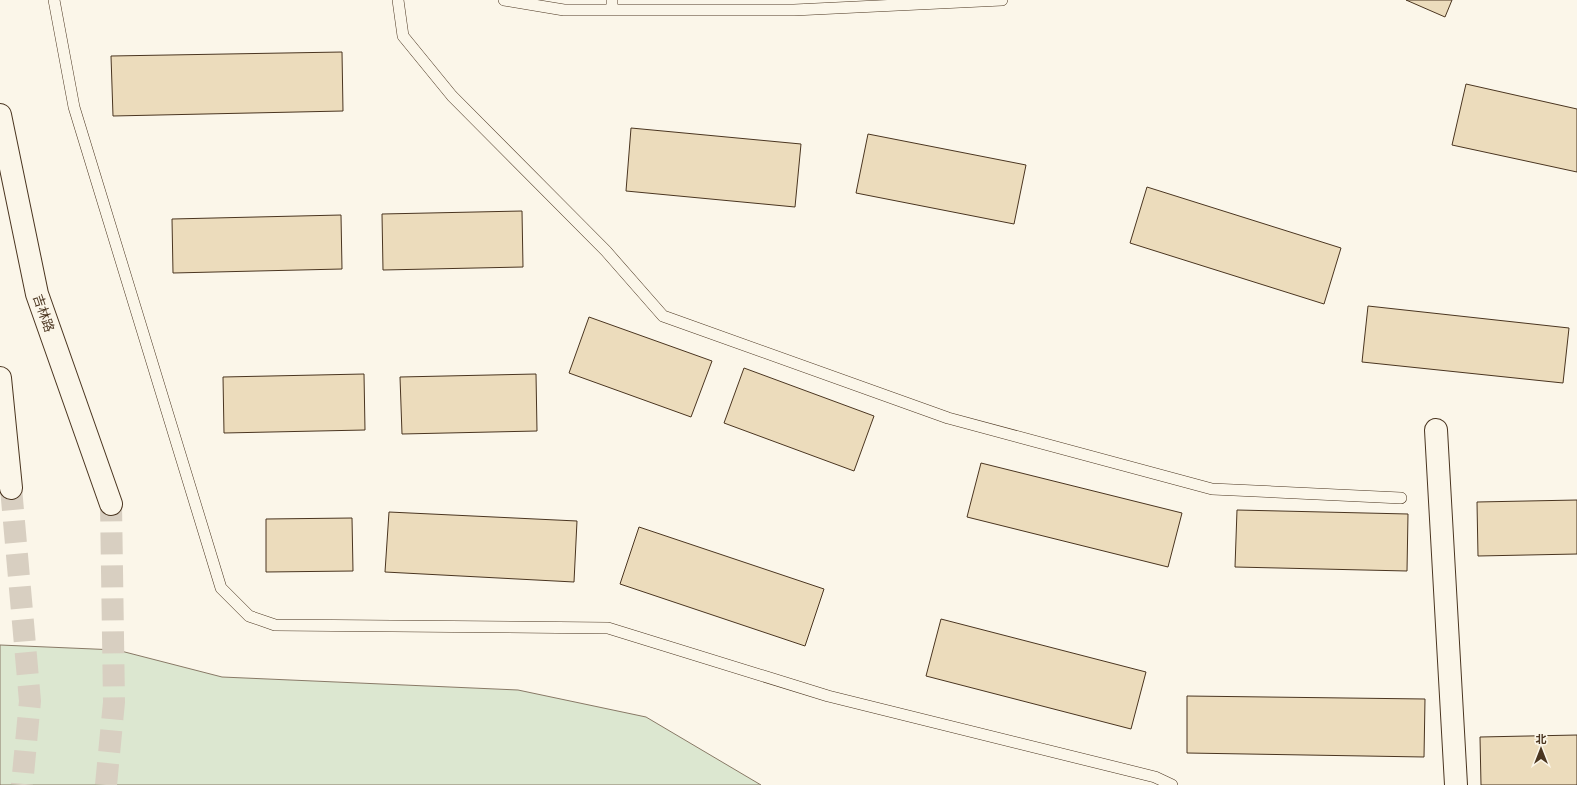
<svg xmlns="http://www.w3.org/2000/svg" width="1577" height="785" font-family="'DejaVu Sans','Noto Sans SC',sans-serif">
  <rect width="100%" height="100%" fill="#fbf6e9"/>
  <!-- green -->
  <path fill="#dce7d0" stroke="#887966" d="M0 645 117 650 222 677 518 690 646 717 761 785H0Z"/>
  <!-- building -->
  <path fill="#ecdcbc" stroke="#4a3520" d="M1406 0H1452L1445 17Z
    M342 52 343 111 113 116 111 56Z
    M1466 84 1577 109V172L1452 145Z
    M631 128 801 144 795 207 626 191Z
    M868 134 1026 165 1014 224 856 193Z
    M1147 187 1341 248 1324 304 1130 243Z
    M522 211 523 267 383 270 382 214Z
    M341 215 342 269 173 273 172 219Z
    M1368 306 1569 328 1563 383 1362 362Z
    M589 317 712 361 691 417 569 373Z
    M744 368 874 416 854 471 724 423Z
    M364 374 365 430 224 433 223 377Z
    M536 374 537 431 402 434 400 377Z
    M981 463 1182 513 1168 567 967 517Z
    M1577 500V554L1478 556 1477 502Z
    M1237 510 1408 514 1407 571 1235 567Z
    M389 512 577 521 574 582 385 572Z
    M352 518 353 571 266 572V519Z
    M639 527 824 589 805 646 620 584Z
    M941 619 1146 672 1131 729 926 676Z
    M1187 696 1425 699 1424 757 1187 753Z
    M1577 735V785H1481L1480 737Z"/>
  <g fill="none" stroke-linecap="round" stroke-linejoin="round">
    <!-- primary-tunnel -->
    <path stroke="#d8cfc1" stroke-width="22" stroke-dasharray="22 11" stroke-linecap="butt" d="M11 488 30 701 22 785
      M106 785 114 702 111 504"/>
    <defs>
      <path id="lane" d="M54 0 74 107 221 588 249 616 275 625 608 628 828 696 1155 777 1172 785
        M398 0 403 36 452 96 606 251 663 316 948 418 1212 489 1401 498
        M504 0 564 10H794L1002 0
        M612 10V0"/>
      <path id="street" d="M1436 430 1456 785"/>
      <path id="primary" d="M0 115 37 294 111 504
        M0 378 11 488"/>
    </defs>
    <!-- lane casing -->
    <use href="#lane" stroke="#4a3520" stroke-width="12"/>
    <!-- street casing -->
    <use href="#street" stroke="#4a3520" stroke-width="24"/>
    <!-- primary casing -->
    <use href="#primary" stroke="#4a3520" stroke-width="24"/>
    <!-- lane -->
    <use href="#lane" stroke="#fbf6e9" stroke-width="11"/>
    <!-- street -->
    <use href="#street" stroke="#fbf6e9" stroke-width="22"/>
    <!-- primary -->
    <use href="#primary" stroke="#fbf6e9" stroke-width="22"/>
  </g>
  <g text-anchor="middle" stroke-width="3" stroke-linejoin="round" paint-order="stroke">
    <!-- street labels -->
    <g font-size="13" fill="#4a3520" stroke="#fbf6e9">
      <text transform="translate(44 313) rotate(71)" y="5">吉林路</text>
    </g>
  </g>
  <!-- north arrow -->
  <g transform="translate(1541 749)" stroke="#fbf6e9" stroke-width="3" paint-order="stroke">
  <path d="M0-3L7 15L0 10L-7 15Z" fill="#4a3520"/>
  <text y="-6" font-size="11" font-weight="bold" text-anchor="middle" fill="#4a3520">北</text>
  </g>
</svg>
